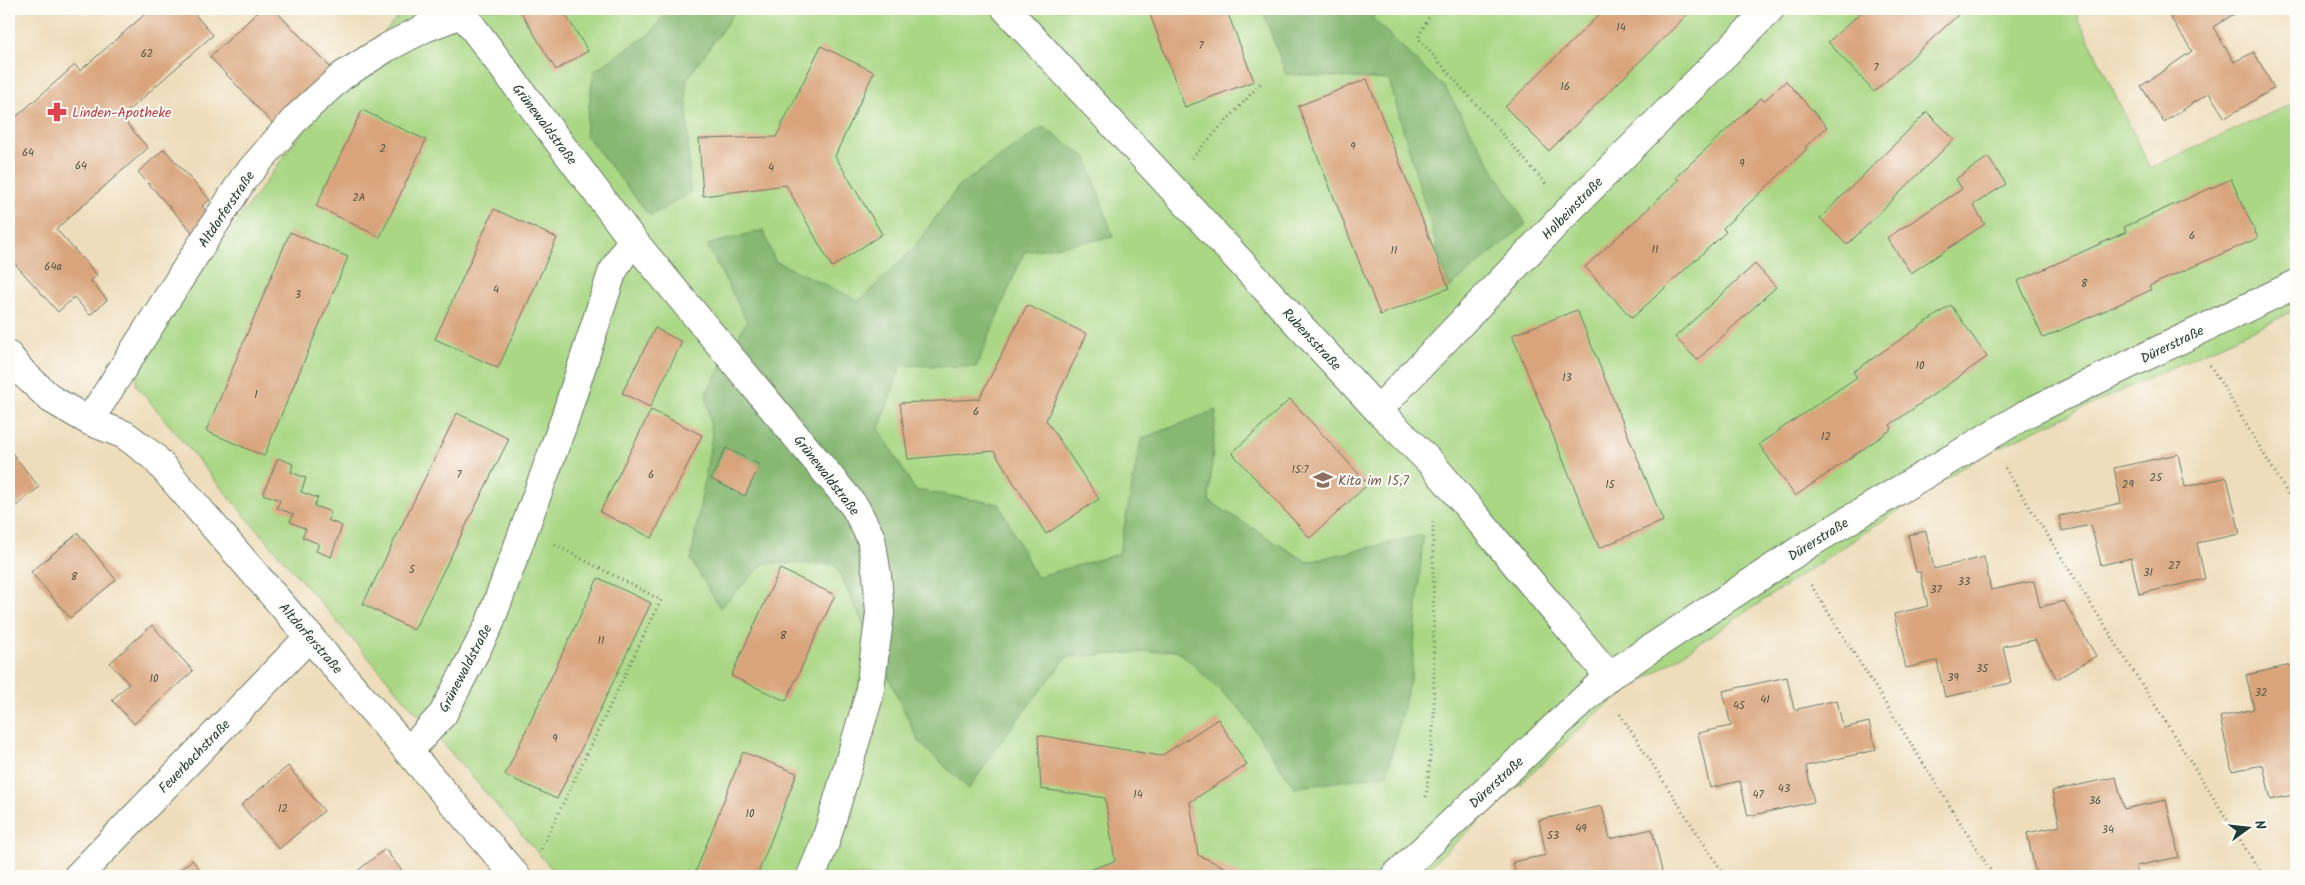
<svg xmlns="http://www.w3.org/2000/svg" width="2305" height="885" font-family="Kalam,sans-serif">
  <rect width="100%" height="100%" fill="#fdfcf7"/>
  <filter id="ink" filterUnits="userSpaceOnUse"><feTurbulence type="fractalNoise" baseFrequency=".02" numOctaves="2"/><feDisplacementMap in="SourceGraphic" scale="10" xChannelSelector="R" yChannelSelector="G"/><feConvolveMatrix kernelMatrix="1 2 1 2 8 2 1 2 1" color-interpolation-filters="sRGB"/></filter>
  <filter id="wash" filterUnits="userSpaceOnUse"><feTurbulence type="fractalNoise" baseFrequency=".0096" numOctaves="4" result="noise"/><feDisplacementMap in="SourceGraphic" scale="20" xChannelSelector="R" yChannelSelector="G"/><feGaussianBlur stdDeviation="1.12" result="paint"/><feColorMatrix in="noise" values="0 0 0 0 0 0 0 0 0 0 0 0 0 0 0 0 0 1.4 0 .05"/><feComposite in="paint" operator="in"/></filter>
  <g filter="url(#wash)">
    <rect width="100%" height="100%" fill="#edb"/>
    <!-- green -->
    <path fill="#a9d784" stroke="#648a5c" d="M406 9H2074L2150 168 2296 102V310L1978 457 1605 706 1419 876H558L228 496 136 385 137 360 342 76Z"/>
    <!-- forest -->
    <path fill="#86b872" stroke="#527a53" d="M668 9H737L686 80 690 193 650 216 585 134 594 71 651 33Z
      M1262 9H1380L1372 18 1445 88 1526 224 1449 288 1389 80 1286 74Z
      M1043 127 1087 158 1113 237 1024 252 976 367 901 365 879 429 915 490 999 504 1036 577 1119 554 1141 439 1216 410 1209 501 1307 562 1423 535 1412 671 1387 774 1295 788 1240 709 1177 650 1067 657 1007 733 969 789 919 742 835 564 764 563 720 608 691 560 712 436 706 393 747 321 707 245 763 230 775 261 859 301 912 250 959 186Z"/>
    <g id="blocks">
      <!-- building -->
      <path fill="#d9a47b" d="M151 9H190L213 35 121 117 148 148 56 229 97 275 91 281 107 300 90 315 74 297 58 312 9 257V123L75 65 80 71Z
        M261 9H274L331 68 273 124 210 57Z
        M519 9H562L588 51 556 70Z
        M1148 9H1226L1254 81 1185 107Z
        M1605 9H1693L1549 151 1505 107Z
        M1865 9H1952L1958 15 1874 92 1828 42Z
        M2165 9H2242L2213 27 2234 62 2254 52 2274 88 2225 118 2209 93 2164 122 2141 86 2192 51Z
        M821 46 874 72 835 156 882 234 832 267 786 185 703 196 699 139 776 137Z
        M1367 79 1449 288 1380 315 1298 106Z
        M1786 81 1827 127 1805 147 1807 149 1723 228 1726 232 1632 318 1585 267 1679 180 1676 177 1761 98 1764 101Z
        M362 110 426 140 380 237 316 206Z
        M1927 112 1954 139 1847 245 1820 218Z
        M164 149 210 200 202 206 211 216 193 233 138 172Z
        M1988 157 2006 184 1973 205 1985 224 1911 273 1887 238 1962 189 1956 179Z
        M2231 179 2258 238 2149 286 2151 290 2043 338 2018 281 2126 232 2124 227Z
        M494 209 557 238 498 368 435 339Z
        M290 232 348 257 264 456 206 431Z
        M1755 264 1776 287 1697 360 1675 337Z
        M1027 305 1087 334 1046 420 1099 499 1046 534 994 451 908 459 900 403 979 399Z
        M1951 305 1987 357 1890 425 1892 429 1795 496 1759 444 1857 377 1853 372Z
        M1577 310 1663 521 1599 548 1512 335Z
        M655 328 682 342 650 407 622 393Z
        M1290 399 1368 484 1310 538 1232 453Z
        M651 410 702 435 652 538 600 512Z
        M457 413 509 439 414 630 363 604Z
        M726 448 760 465 745 496 711 479Z
        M9 449 39 487 9 512Z
        M2178 454 2185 487 2227 477 2240 534 2197 543 2205 579 2139 594 2131 558 2101 565 2091 525 2062 531 2059 516 2121 503 2114 468Z
        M278 458 293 464 291 472 306 478 301 492 318 498 314 506 331 512 328 520 342 526 331 557 316 551 319 544 302 537 306 529 290 522 293 514 277 508 280 500 263 494Z
        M1926 531 1934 569 1984 557 1991 590 2034 581 2040 607 2064 601 2096 656 2057 679 2035 640 2003 646 2011 683 1945 697 1937 661 1906 668 1894 614 1928 606 1920 572H1916L1908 535Z
        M78 533 116 580 70 618 31 572Z
        M780 569 835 595 786 701 731 676Z
        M598 578 651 603 557 799 505 775Z
        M152 625 193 671 134 724 112 700 129 684 110 663Z
        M2296 664V794L2271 800 2263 765 2232 771 2220 717 2254 709 2246 675Z
        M1787 677 1794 710 1837 700 1843 728 1869 722 1876 750 1806 766 1814 802 1748 816 1740 781 1710 788 1698 733 1731 726 1723 691Z
        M1218 719 1247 765 1190 802 1198 855 1244 876H1072L1115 861 1105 798 1041 789 1038 735 1161 756Z
        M743 752 797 773 757 876H694Z
        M288 766 324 811 279 849 241 805Z
        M2116 777 2124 809 2166 800 2179 857 2136 866 2138 876H2036L2027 833 2060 826 2052 791Z
        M1602 806 1610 839 1652 829 1663 876H1516L1513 862 1546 855 1539 820Z
        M385 849 406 876H351Z
        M192 860 205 876H172Z"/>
    </g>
  </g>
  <g filter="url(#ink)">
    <use href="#blocks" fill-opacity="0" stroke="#677563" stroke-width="1"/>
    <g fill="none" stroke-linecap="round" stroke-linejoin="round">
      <defs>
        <path id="street" d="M459 9 632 239 855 507 871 538 877 575 880 613 869 696 825 843 811 876
          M1006 9 1378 410 1432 464 1609 676
          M9 356 22 372 51 399 89 421 125 435 154 457 516 876
          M1378 410 1569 210 1770 9
          M89 421 244 178 297 117 342 76 386 48 425 28 461 14
          M408 752 443 714 489 625 563 424 612 273 632 239
          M78 876 310 636
          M1395 876 1609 676 1809 544 2026 414 2296 284"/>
      </defs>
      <!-- street casing -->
      <use href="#street" stroke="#677563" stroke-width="30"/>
      <!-- path -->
      <path stroke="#677563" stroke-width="3" stroke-dasharray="1 4" stroke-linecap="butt" d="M1433 9 1418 38 1546 184
        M1192 158 1262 82
        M2210 365 2296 507
        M2005 468 2263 876
        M1811 585 1994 876
        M1620 714 1725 876
        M1426 797 1434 719 1433 522
        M541 849 661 600 555 545"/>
      <!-- street -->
      <use href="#street" stroke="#fff" stroke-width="28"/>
    </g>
  </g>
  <!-- icons -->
  <defs>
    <symbol id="pharmacy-bare" viewBox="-9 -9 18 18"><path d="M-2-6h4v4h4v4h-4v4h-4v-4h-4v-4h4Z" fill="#e0444e" stroke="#fdfcf7" stroke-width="2.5" paint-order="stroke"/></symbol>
    <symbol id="school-bare" viewBox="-9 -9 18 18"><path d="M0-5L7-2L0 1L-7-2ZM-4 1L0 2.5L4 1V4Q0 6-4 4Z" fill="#8d6e63" stroke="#fdfcf7" stroke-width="2.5" paint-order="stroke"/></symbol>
  </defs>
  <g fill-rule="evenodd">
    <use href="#pharmacy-bare" x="43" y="98" width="28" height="28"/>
    <use href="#school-bare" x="1309" y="466" width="28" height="28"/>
  </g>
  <g text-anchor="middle" stroke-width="4" stroke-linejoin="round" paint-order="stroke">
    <!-- number labels -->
    <g font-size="11" fill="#4e5746">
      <text x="1621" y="31">14</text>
      <text x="1201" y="49">7</text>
      <text x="147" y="57">62</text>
      <text x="1876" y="71">7</text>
      <text x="1565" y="90">16</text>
      <text x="1353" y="150">9</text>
      <text x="383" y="152">2</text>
      <text x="28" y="156">64</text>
      <text x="1742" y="167">9</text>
      <text x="81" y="169">64</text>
      <text x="771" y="171">4</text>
      <text x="359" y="201">2A</text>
      <text x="2192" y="239">6</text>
      <text x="1655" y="253">11</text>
      <text x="1394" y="254">11</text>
      <text x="53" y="270">64a</text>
      <text x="2084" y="287">8</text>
      <text x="496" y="293">4</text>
      <text x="298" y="298">3</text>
      <text x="1920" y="369">10</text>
      <text x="1567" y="381">13</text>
      <text x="256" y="398">1</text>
      <text x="976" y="415">6</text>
      <text x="1826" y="440">12</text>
      <text x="1300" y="473">15:7</text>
      <text x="459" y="478">7</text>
      <text x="651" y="478">6</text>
      <text x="2156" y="481">25</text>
      <text x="1610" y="488">15</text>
      <text x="2128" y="488">29</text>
      <text x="2174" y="569">27</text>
      <text x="412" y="573">5</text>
      <text x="2148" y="576">31</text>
      <text x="74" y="580">8</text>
      <text x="1964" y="585">33</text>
      <text x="1936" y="593">37</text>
      <text x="783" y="639">8</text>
      <text x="601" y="644">11</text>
      <text x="1982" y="672">35</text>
      <text x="1953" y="681">39</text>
      <text x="154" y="682">10</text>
      <text x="2261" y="696">32</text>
      <text x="1765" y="703">41</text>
      <text x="1739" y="709">45</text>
      <text x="555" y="742">9</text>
      <text x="1784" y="792">43</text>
      <text x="1138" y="798">14</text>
      <text x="1758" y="798">47</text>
      <text x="2095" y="804">36</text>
      <text x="283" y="812">12</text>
      <text x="750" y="817">10</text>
      <text x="1581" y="832">49</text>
      <text x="2108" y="833">34</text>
      <text x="1553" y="839">53</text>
    </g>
    <!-- health labels -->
    <g font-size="14" fill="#be3a42" stroke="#fdfcf7" text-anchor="start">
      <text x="72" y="117">Linden-Apotheke</text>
    </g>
    <!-- street labels -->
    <g font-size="14" fill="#1f3d34" stroke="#fdfcf7">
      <text transform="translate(545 124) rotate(53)" y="5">Grünewaldstraße</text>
      <text transform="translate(1572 208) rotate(-46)" y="5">Holbeinstraße</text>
      <text transform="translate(226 209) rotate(-56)" y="5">Altdorferstraße</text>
      <text transform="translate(1312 339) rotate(47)" y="5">Rubensstraße</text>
      <text transform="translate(2172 344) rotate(-26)" y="5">Dürerstraße</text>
      <text transform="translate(827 475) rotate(52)" y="5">Grünewaldstraße</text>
      <text transform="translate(1818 539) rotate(-32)" y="5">Dürerstraße</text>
      <text transform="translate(311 638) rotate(49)" y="5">Altdorferstraße</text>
      <text transform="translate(465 668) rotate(-62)" y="5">Grünewaldstraße</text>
      <text transform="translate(194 756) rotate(-46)" y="5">Feuerbachstraße</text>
      <text transform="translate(1496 782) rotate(-43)" y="5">Dürerstraße</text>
    </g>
    <!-- education labels -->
    <g font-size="14" fill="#785e54" stroke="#fdfcf7" text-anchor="start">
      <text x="1338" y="485">Kita im 15,7</text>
    </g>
  </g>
  <!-- margin -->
  <rect width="2305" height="885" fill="none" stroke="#fdfcf7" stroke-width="30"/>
  <!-- north arrow -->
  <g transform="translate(2248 828) rotate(75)" stroke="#fdfcf7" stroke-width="4" paint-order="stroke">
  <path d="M0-4L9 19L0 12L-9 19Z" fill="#1f3d34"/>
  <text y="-8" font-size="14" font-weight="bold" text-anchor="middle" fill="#1f3d34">N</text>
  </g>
</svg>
